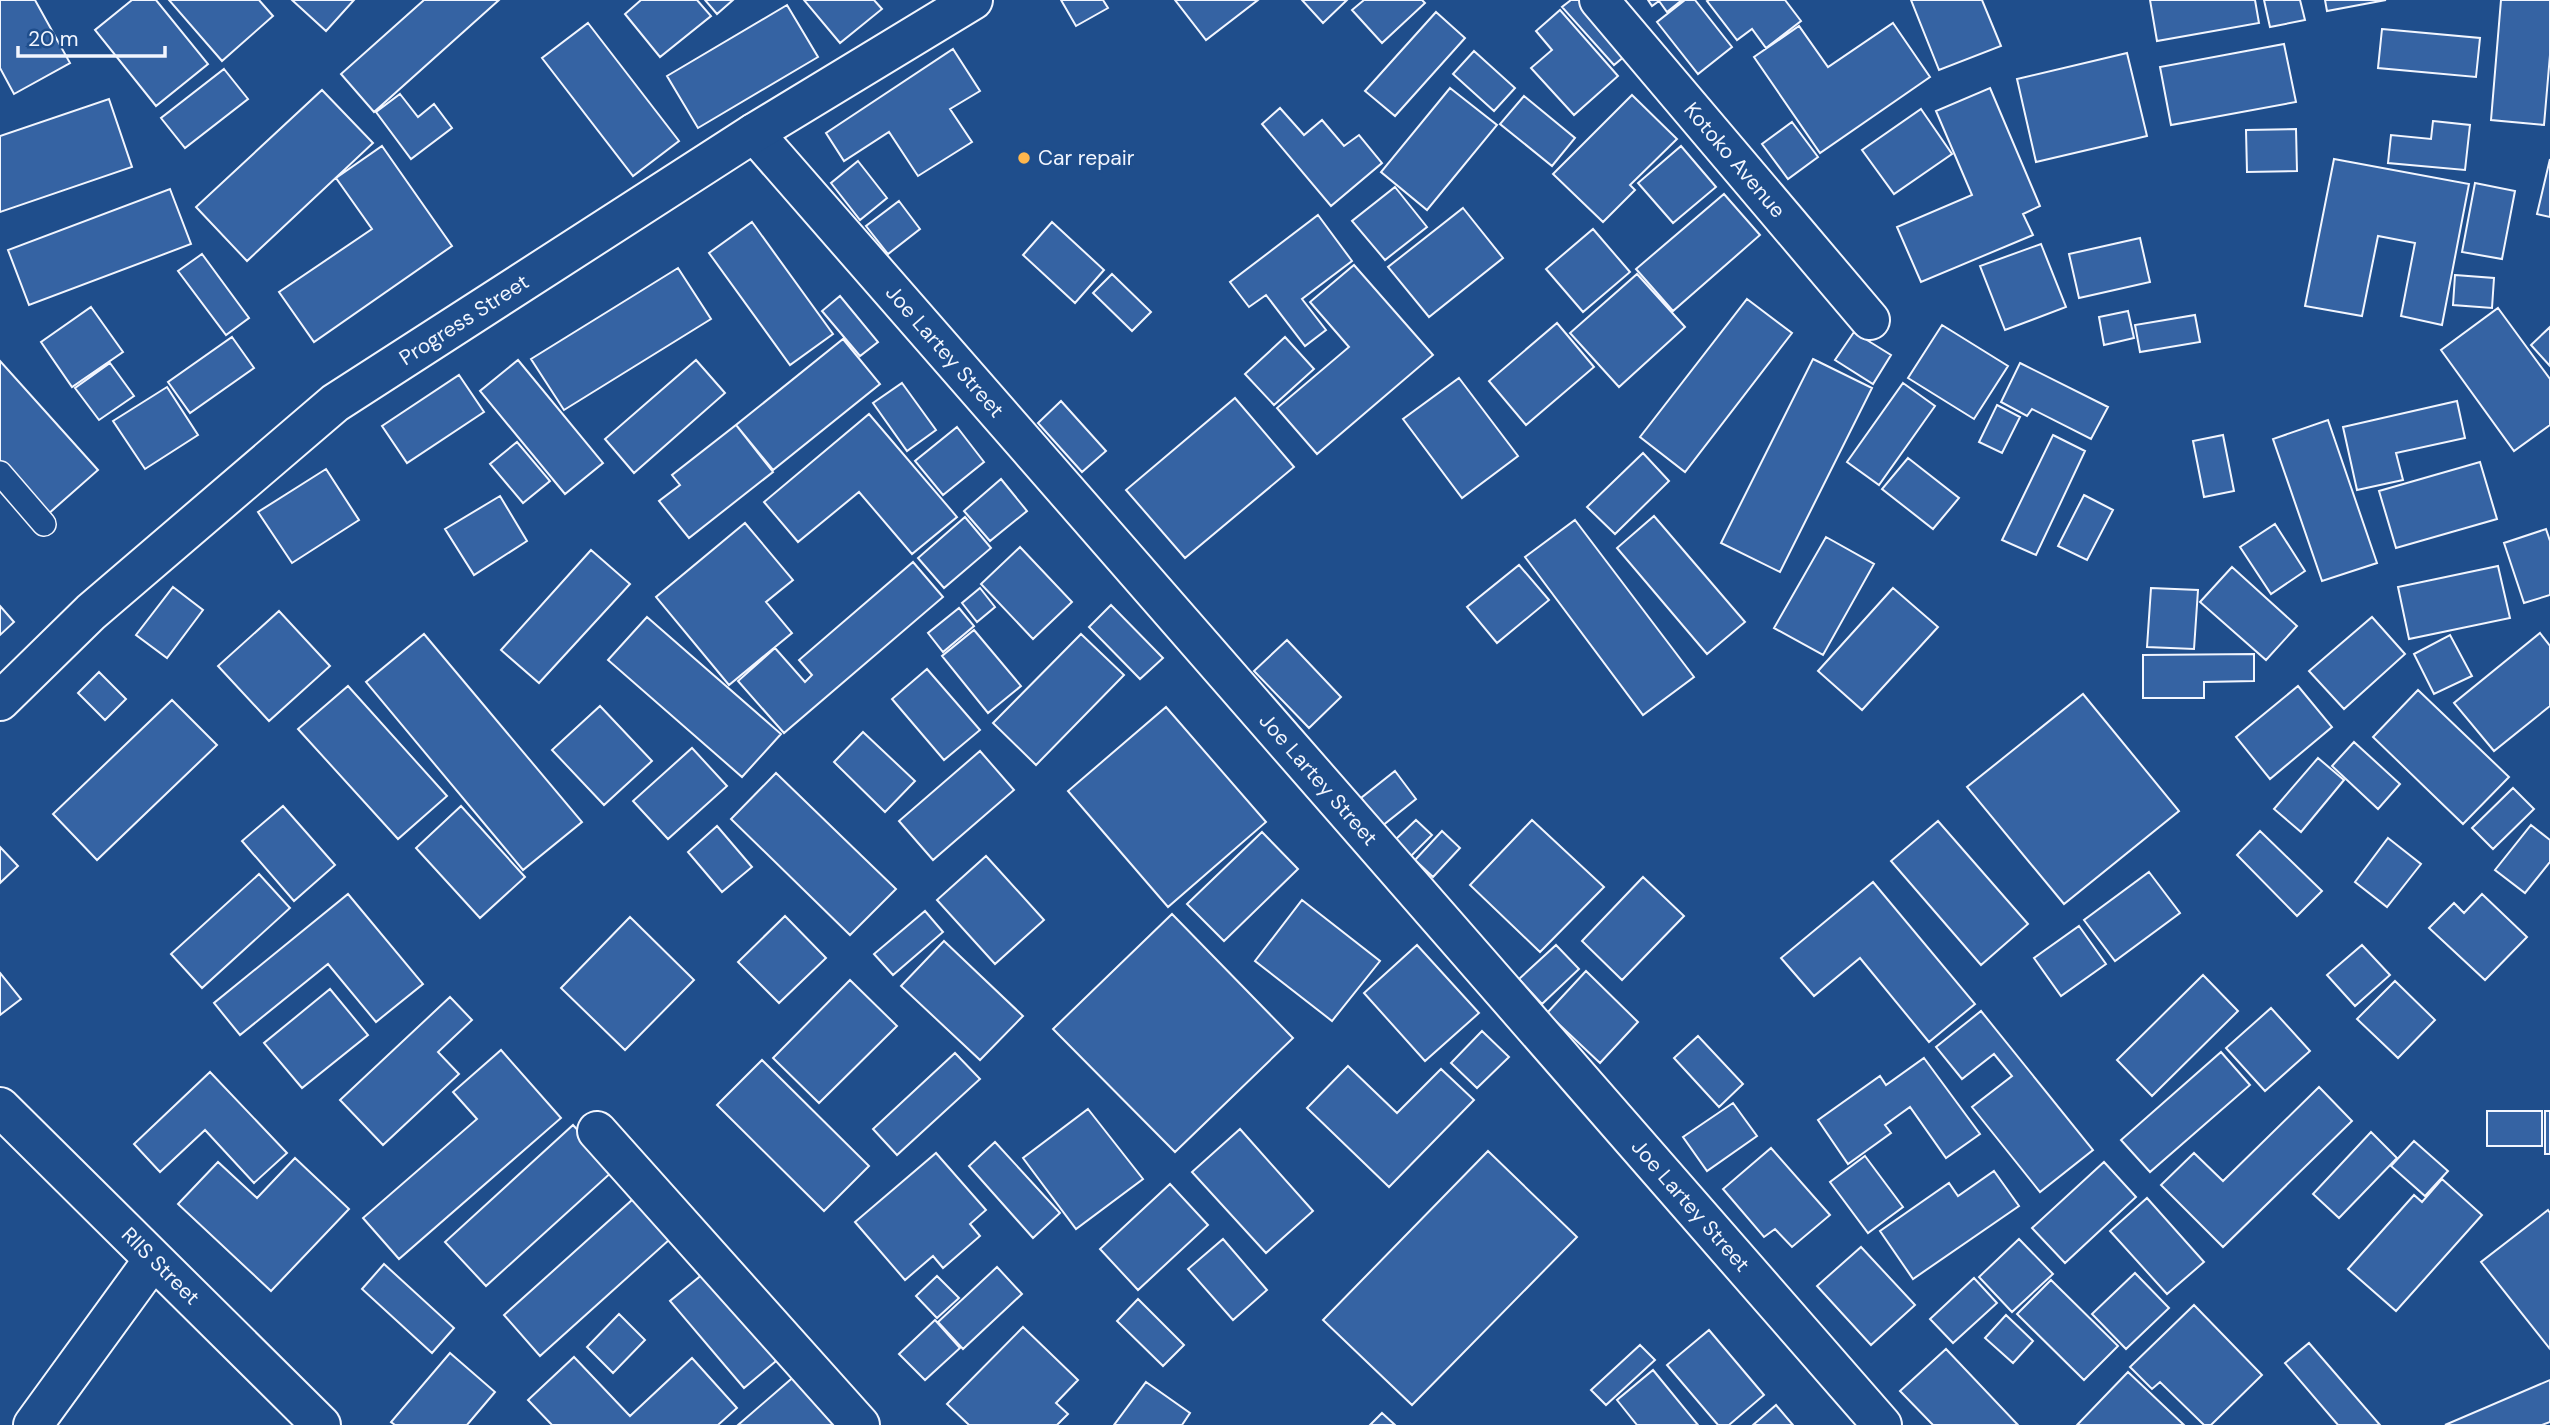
<svg xmlns="http://www.w3.org/2000/svg" width="2550" height="1425" font-family="'DM Sans',sans-serif">
  <rect width="100%" height="100%" fill="#1f4e8c"/>
  <!-- building -->
  <path fill="#3563a3" stroke="#f2f6ff" stroke-width="2" d="M0 0H35L70 63 14 94 0 68Z
    M132 0H156L208 64 156 106 95 30Z
    M169 0H259L273 16 222 61Z
    M292 0H354L326 31Z
    M424 0H499L374 112 341 74Z
    M641 0H697L711 16 660 57 625 14Z
    M705 0H733L717 14Z
    M804 0H874L882 9 840 43Z
    M1061 0H1103L1108 8 1076 26Z
    M1175 0H1258L1206 40Z
    M1302 0H1347L1323 23Z
    M1364 0H1422L1425 3 1382 43 1352 10Z
    M1571 0H1586L1631 51 1614 65 1562 7Z
    M1648 0H1682L1667 12 1659 1 1652 6Z
    M1685 0H1695L1732 47 1698 74 1657 22Z
    M1709 0H1785L1801 21 1766 48 1752 29 1737 40 1707 1Z
    M1911 0H1982L2001 46 1939 70Z
    M2150 0H2255L2259 23 2157 41Z
    M2264 0H2300L2305 20 2270 27Z
    M2325 0H2386L2327 11Z
    M2501 0H2550V55L2544 125 2491 120Z
    M787 5 818 57 698 128 667 76Z
    M1560 10 1618 76 1574 115 1531 68 1552 50 1536 31Z
    M1436 12 1465 38 1395 116 1365 91Z
    M588 23 679 141 633 176 542 58Z
    M1893 23 1930 77 1820 153 1754 57 1799 26 1828 67Z
    M2382 29 2480 38 2476 77 2378 68Z
    M2284 44 2296 102 2171 125 2160 67Z
    M953 49 980 91 950 109 972 142 918 176 889 132 844 161 826 133Z
    M1474 51 1515 88 1494 111 1453 74Z
    M2127 53 2147 136 2036 162 2017 79Z
    M224 69 248 99 185 148 161 118Z
    M1450 88 1497 125 1427 210 1381 172Z
    M1990 88 2040 206 2023 214 2033 235 1921 282 1897 227 1972 195 1936 111Z
    M322 90 373 143 247 261 196 207Z
    M400 94 418 117 434 104 452 128 411 159 376 112Z
    M1632 95 1677 139 1630 185 1635 190 1603 222 1553 174Z
    M1524 96 1575 138 1552 166 1500 124Z
    M109 99 132 167 0 212V136Z
    M1280 108 1304 135 1322 120 1344 146 1359 135 1382 163 1331 206 1262 124Z
    M1921 109 1952 154 1894 194 1862 150Z
    M2433 121 2470 125 2465 170 2388 163 2391 135 2431 139Z
    M1792 122 1818 157 1788 179 1762 144Z
    M2296 129 2297 171 2247 172 2246 130Z
    M382 146 452 246 314 342 279 292 372 229 336 178Z
    M1681 146 1716 187 1673 223 1638 183Z
    M2334 159 2469 184 2442 325 2401 316 2415 243 2378 236 2362 316 2305 306Z
    M2550 159V217L2537 214Z
    M858 161 887 198 860 220 831 183Z
    M2475 183 2515 191 2502 259 2462 252Z
    M1395 187 1427 227 1385 260 1352 221Z
    M170 189 191 244 29 305 8 250Z
    M1724 194 1760 235 1673 311 1636 269Z
    M899 201 920 229 888 254 866 226Z
    M1463 208 1503 258 1429 317 1388 267Z
    M1318 215 1352 261 1302 299 1326 330 1305 346 1266 295 1249 307 1230 282Z
    M752 222 833 334 790 365 709 253Z
    M1052 222 1104 270 1075 303 1023 255Z
    M1593 229 1630 272 1583 312 1546 269Z
    M2140 238 2150 282 2079 298 2069 254Z
    M2041 244 2066 307 2005 330 1980 266Z
    M202 254 249 318 226 335 178 271Z
    M1354 265 1433 355 1317 454 1277 408 1349 347 1310 302Z
    M678 268 711 319 564 410 531 359Z
    M1112 274 1151 312 1132 331 1093 293Z
    M1637 274 1685 327 1619 387 1570 333Z
    M2455 275 2494 278 2492 308 2453 305Z
    M840 296 878 342 860 356 822 311Z
    M1747 299 1792 333 1685 472 1640 437Z
    M91 307 123 352 72 387 41 342Z
    M2498 308 2550 379V425L2514 451 2441 350Z
    M2128 311 2134 338 2104 345 2099 317Z
    M2195 315 2200 342 2140 352 2135 325Z
    M1557 323 1594 367 1526 425 1489 381Z
    M1942 325 2008 366 1974 419 1908 378Z
    M2550 327V366L2531 345Z
    M1854 332 1891 355 1873 384 1835 360Z
    M232 337 254 368 190 413 168 382Z
    M1285 337 1314 369 1274 405 1245 374Z
    M843 339 880 384 773 470 736 425Z
    M1813 359 1872 388 1780 572 1721 543Z
    M518 360 603 463 565 494 480 391Z
    M696 360 725 393 634 473 605 439Z
    M0 361 98 470 47 515 0 463Z
    M110 363 134 396 99 420 75 388Z
    M2020 363 2108 407 2091 439 2032 409 2027 416 2001 402Z
    M459 375 484 412 407 463 382 426Z
    M1459 378 1518 456 1462 498 1403 419Z
    M902 383 936 430 907 451 873 403Z
    M1903 383 1935 406 1879 485 1847 462Z
    M167 387 198 435 145 469 113 421Z
    M1235 398 1294 467 1185 558 1126 490Z
    M1061 401 1106 451 1082 472 1038 423Z
    M2457 401 2465 438 2396 453 2403 480 2357 490 2343 427Z
    M1997 405 2020 417 2002 453 1979 442Z
    M869 414 957 517 912 554 859 492 798 542 764 502Z
    M2328 420 2377 563 2322 581 2273 439Z
    M736 425 773 472 689 538 659 501 680 485 672 475Z
    M957 427 984 462 943 495 915 461Z
    M2053 435 2085 451 2036 555 2002 540Z
    M2223 435 2234 491 2204 497 2193 441Z
    M517 442 550 481 523 503 490 464Z
    M1643 453 1669 481 1615 534 1587 507Z
    M1908 458 1959 498 1933 529 1882 489Z
    M2480 462 2497 519 2396 548 2379 491Z
    M326 469 359 520 292 563 258 512Z
    M1001 479 1027 511 990 541 964 511Z
    M2084 495 2113 510 2087 560 2058 546Z
    M500 496 527 541 474 575 445 529Z
    M1654 516 1745 622 1707 654 1617 548Z
    M965 517 991 548 944 588 918 558Z
    M1575 520 1694 677 1643 715 1525 557Z
    M745 523 793 580 766 602 792 633 729 685 656 597Z
    M2275 524 2305 571 2271 594 2240 547Z
    M2546 529 2550 541V595L2524 603 2504 543Z
    M1826 537 1874 564 1823 655 1774 628Z
    M1020 547 1072 602 1033 639 981 584Z
    M591 550 630 584 539 683 501 650Z
    M913 562 943 597 784 733 738 681 775 648 805 682 812 675 799 660Z
    M1519 565 1549 600 1497 643 1467 607Z
    M2498 566 2510 618 2409 639 2398 587Z
    M2232 567 2297 626 2266 660 2200 602Z
    M173 587 203 610 167 658 136 635Z
    M980 588 995 607 977 622 962 603Z
    M1893 588 1938 627 1862 710 1818 671Z
    M2151 588 2198 590 2194 649 2147 647Z
    M1111 605 1163 658 1140 679 1089 627Z
    M0 606 14 622 0 635Z
    M959 608 974 626 943 652 928 633Z
    M279 611 330 666 269 721 218 666Z
    M647 617 781 734 742 777 608 660Z
    M2372 617 2405 654 2344 709 2309 671Z
    M974 630 1021 686 988 713 942 656Z
    M2540 633 2550 646V706L2494 751 2454 703Z
    M424 634 582 822 523 870 366 682Z
    M1081 634 1124 675 1036 765 993 723Z
    M2450 635 2472 676 2434 694 2414 654Z
    M1287 640 1341 697 1309 728 1254 671Z
    M2254 654V681L2204 682V698H2143V655Z
    M927 669 980 730 944 760 892 699Z
    M99 672 126 699 105 720 78 693Z
    M348 686 447 796 398 839 298 729Z
    M2298 686 2332 727 2270 779 2236 737Z
    M2418 690 2509 777 2463 824 2373 737Z
    M2083 694 2179 811 2064 904 1967 787Z
    M172 700 217 745 97 860 53 814Z
    M600 706 652 761 604 805 552 750Z
    M1166 707 1266 822 1168 907 1068 791Z
    M863 732 915 781 885 812 834 762Z
    M2354 742 2400 784 2378 809 2332 766Z
    M692 748 727 786 668 839 633 801Z
    M980 751 1014 790 933 860 899 821Z
    M2318 758 2344 780 2301 832 2274 809Z
    M1395 771 1416 799 1382 826 1361 798Z
    M776 773 896 889 850 935 731 819Z
    M2513 788 2534 809 2493 849 2472 828Z
    M283 806 335 865 294 901 242 841Z
    M461 806 525 877 480 918 416 848Z
    M1416 820 1432 835 1411 856 1395 840Z
    M1532 820 1604 887 1540 952 1470 885Z
    M1938 821 2028 924 1981 965 1891 861Z
    M2531 825 2550 840V862L2525 893 2495 870Z
    M717 826 752 867 722 892 688 852Z
    M1442 831 1460 848 1433 877 1415 860Z
    M2260 831 2322 891 2297 916 2237 855Z
    M1262 832 1298 869 1224 941 1187 904Z
    M2388 838 2421 864 2387 907 2355 882Z
    M0 847 18 866 0 883Z
    M986 856 1044 920 995 964 937 900Z
    M2149 872 2180 913 2115 961 2084 920Z
    M259 874 290 908 202 988 171 954Z
    M1643 877 1684 916 1622 980 1582 941Z
    M1873 882 1975 1004 1929 1042 1860 958 1814 996 1781 958Z
    M348 894 423 984 376 1022 328 964 240 1035 214 1003Z
    M2482 894 2527 937 2485 980 2429 928 2454 903 2464 913Z
    M1302 900 1380 961 1332 1021 1255 961Z
    M925 911 943 932 893 975 874 954Z
    M1172 914 1293 1038 1175 1152 1053 1029Z
    M785 916 826 958 779 1003 738 962Z
    M630 917 694 980 625 1050 561 988Z
    M2079 926 2106 964 2061 996 2034 958Z
    M944 941 1023 1016 980 1060 901 986Z
    M1417 945 1479 1013 1425 1061 1364 993Z
    M1556 945 1579 969 1542 1004 1519 979Z
    M2362 945 2390 975 2355 1006 2327 975Z
    M1586 971 1638 1022 1600 1063 1547 1013Z
    M0 973 21 999 0 1015Z
    M2203 975 2238 1011 2152 1096 2117 1060Z
    M850 980 897 1026 819 1103 773 1058Z
    M2395 981 2435 1020 2398 1058 2357 1019Z
    M330 989 368 1035 302 1088 264 1043Z
    M450 997 472 1020 438 1052 459 1074 383 1145 340 1100Z
    M2271 1008 2310 1051 2265 1091 2226 1048Z
    M1981 1011 2093 1150 2040 1192 1972 1107 2012 1076 1994 1054 1962 1079 1936 1047Z
    M1482 1031 1509 1057 1477 1088 1451 1063Z
    M1698 1036 1743 1084 1719 1107 1674 1058Z
    M501 1050 561 1118 399 1259 363 1218 477 1119 453 1092Z
    M2221 1052 2250 1085 2150 1172 2121 1140Z
    M955 1053 980 1079 897 1155 873 1129Z
    M1924 1058 1980 1134 1946 1158 1910 1107 1885 1125 1891 1133 1848 1164 1818 1120 1880 1076 1886 1085Z
    M762 1060 869 1166 824 1211 717 1105Z
    M1348 1066 1397 1113 1441 1069 1474 1100 1389 1187 1307 1108Z
    M210 1072 287 1153 254 1183 205 1130 160 1172 134 1144Z
    M2319 1087 2352 1121 2223 1247 2161 1185 2194 1153 2223 1181Z
    M1733 1103 1757 1136 1707 1171 1683 1137Z
    M1088 1109 1143 1179 1076 1229 1023 1158Z
    M2487 1111H2542V1146H2487Z
    M2545 1111H2550V1154H2545Z
    M573 1125 614 1170 486 1286 445 1242Z
    M1240 1129 1313 1211 1266 1253 1192 1172Z
    M2371 1132 2397 1158 2339 1218 2313 1194Z
    M2414 1141 2448 1171 2425 1196 2391 1166Z
    M995 1142 1060 1213 1033 1238 969 1166Z
    M1771 1148 1830 1215 1792 1247 1775 1229 1764 1237 1723 1189Z
    M1488 1151 1577 1237 1412 1405 1323 1320Z
    M936 1153 986 1210 970 1224 980 1236 943 1268 933 1256 905 1280 855 1222Z
    M1865 1156 1903 1207 1868 1233 1830 1182Z
    M295 1158 349 1209 271 1291 178 1204 218 1162 257 1198Z
    M2104 1162 2136 1197 2065 1263 2032 1228Z
    M1994 1171 2019 1206 1913 1279 1880 1231 1949 1183 1958 1196Z
    M2442 1179 2482 1215 2396 1311 2348 1269 2414 1195 2422 1202Z
    M1170 1184 1208 1225 1138 1290 1100 1249Z
    M642 1191 679 1231 540 1356 504 1315Z
    M2147 1198 2204 1262 2167 1294 2110 1231Z
    M2548 1210 2550 1213V1349L2481 1262Z
    M1223 1239 1267 1290 1233 1320 1188 1269Z
    M2019 1239 2053 1274 2012 1312 1979 1277Z
    M1861 1247 1915 1305 1871 1345 1817 1286Z
    M384 1264 454 1328 432 1353 362 1289Z
    M715 1264 788 1351 744 1388 670 1301Z
    M997 1267 1022 1294 963 1349 938 1322Z
    M2135 1273 2169 1308 2126 1349 2092 1314Z
    M937 1276 959 1298 937 1318 916 1296Z
    M1974 1278 1997 1303 1953 1343 1930 1319Z
    M2051 1280 2118 1346 2084 1380 2017 1314Z
    M1138 1299 1184 1345 1163 1366 1117 1321Z
    M2194 1305 2262 1375 2211 1425H2204L2160 1382 2152 1389 2130 1367Z
    M619 1314 645 1340 613 1373 587 1347Z
    M2006 1315 2033 1341 2013 1363 1985 1338Z
    M935 1320 960 1348 925 1380 899 1354Z
    M1023 1327 1078 1380 1056 1403 1068 1414 1057 1425H969L947 1404Z
    M1709 1330 1764 1395 1729 1425H1718L1667 1365Z
    M2309 1343 2380 1425H2338L2285 1363Z
    M1640 1345 1655 1360 1606 1405 1591 1390Z
    M1946 1349 2018 1425H1933L1900 1391Z
    M450 1353 495 1392 467 1425H395L391 1422Z
    M574 1357 630 1416 692 1358 737 1408 718 1425H552L528 1400Z
    M1653 1370 1698 1425H1637L1617 1400Z
    M2128 1372 2184 1425H2077Z
    M797 1374 842 1425H738Z
    M2550 1380V1422L2542 1425H2445Z
    M1146 1382 1190 1413 1182 1425H1114Z
    M1776 1405 1793 1425H1753Z
    M1382 1413 1395 1425H1370Z"/>
  <g fill="none" stroke-linecap="round" stroke-linejoin="round">
    <defs>
      <path id="service" d="M0 473 44 524"/>
      <g id="minor">
        <path id="s1" d="M1599 0 1870 320"/>
        <path id="s2" d="M754 133 1882 1425"/>
        <path id="s3" d="M0 701 91 612 335 403 754 133 973 0"/>
        <path id="s4" d="M0 1107 321 1425"/>
        <path d="M597 1131 860 1425"/>
        <path d="M33 1425 153 1260"/>
      </g>
    </defs>
    <!-- service casing -->
    <use href="#service" stroke="#f2f6ff" stroke-width="26"/>
    <!-- minor casing -->
    <use href="#minor" stroke="#f2f6ff" stroke-width="42"/>
    <!-- service -->
    <use href="#service" stroke="#1f4e8c" stroke-width="23"/>
    <!-- minor -->
    <use href="#minor" stroke="#1f4e8c" stroke-width="38"/>
  </g>
  <!-- markers -->
  <circle fill="#ffb74d" stroke="#1f4e8c" stroke-width="2.5" cx="1024" cy="158" r="7"/>
  <g text-anchor="middle" stroke-width="5" stroke-linejoin="round" paint-order="stroke">
    <!-- poi labels -->
    <g font-size="21" fill="#f2f6ff" stroke="#1f4e8c" text-anchor="start">
      <text x="1038" y="165">Car repair</text>
    </g>
    <!-- street labels -->
    <g font-size="21" fill="#f2f6ff" stroke="#1f4e8c">
      <text dy="7" stroke="none"><textPath href="#s1" startOffset="210">Kotoko Avenue</textPath></text>
      <text dy="7" stroke="none"><textPath href="#s3" startOffset="602">Progress Street</textPath></text>
      <text dy="7" stroke="none"><textPath href="#s2" startOffset="290">Joe Lartey Street</textPath></text>
      <text dy="7" stroke="none"><textPath href="#s2" startOffset="858">Joe Lartey Street</textPath></text>
      <text dy="7" stroke="none"><textPath href="#s2" startOffset="1424">Joe Lartey Street</textPath></text>
      <text dy="7" stroke="none"><textPath href="#s4" startOffset="226">RIIS Street</textPath></text>
    </g>
  </g>
  <!-- scale -->
  <path d="M18 46v10h147v-10" fill="none" stroke="#f2f6ff" stroke-width="3.5"/>
  <text x="28" y="46" font-size="21" fill="#f2f6ff" stroke="#1f4e8c" stroke-width="5" paint-order="stroke">20 m</text>
</svg>
